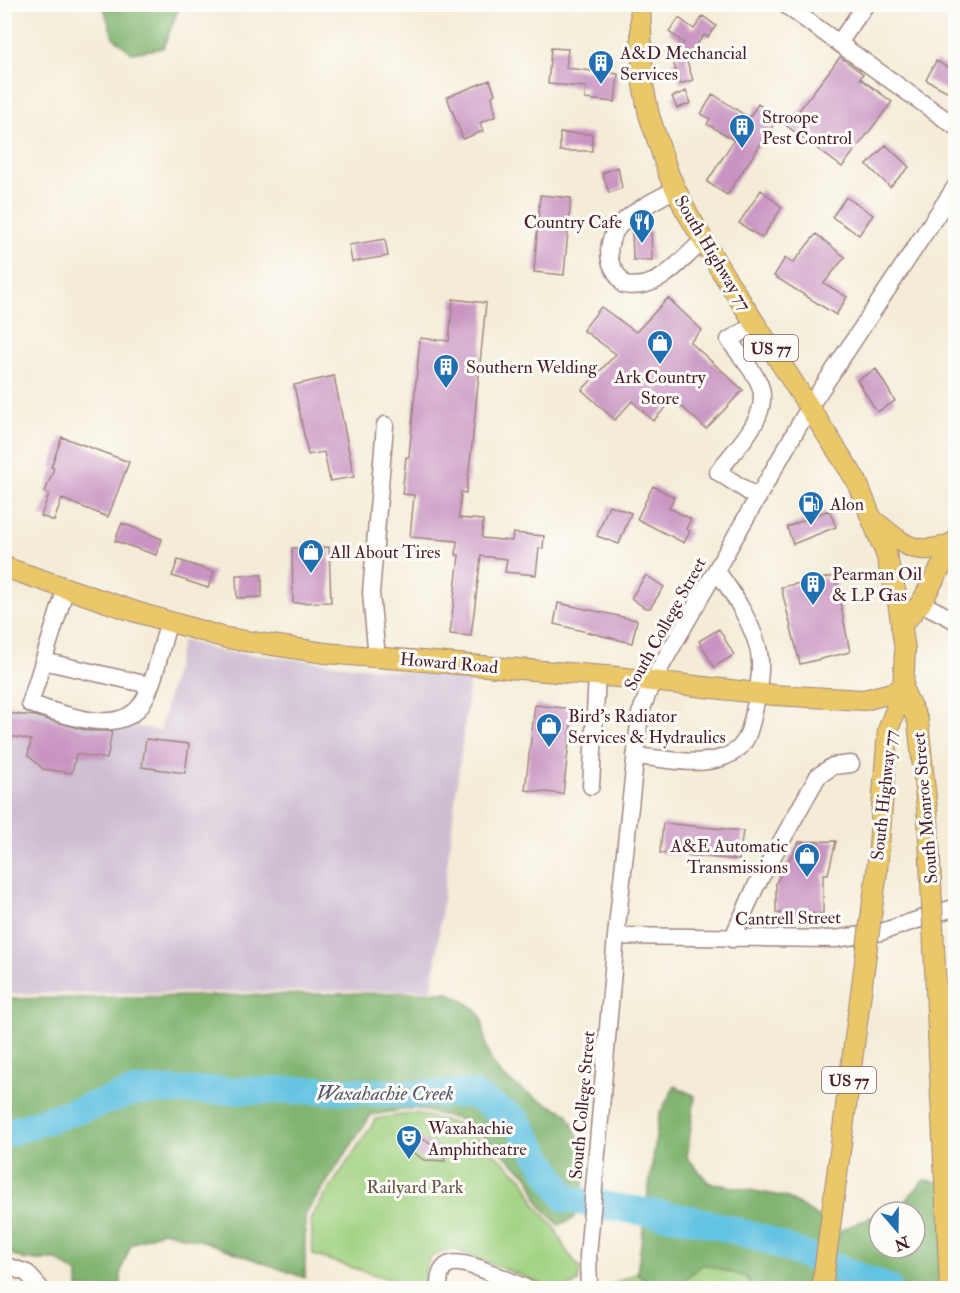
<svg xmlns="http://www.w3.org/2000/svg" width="960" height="1293" font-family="'IM FELL Double Pica',serif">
  <rect width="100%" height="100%" fill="#fdfcf7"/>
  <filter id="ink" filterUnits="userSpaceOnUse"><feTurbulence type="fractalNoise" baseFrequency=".0167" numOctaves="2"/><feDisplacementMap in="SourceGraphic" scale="12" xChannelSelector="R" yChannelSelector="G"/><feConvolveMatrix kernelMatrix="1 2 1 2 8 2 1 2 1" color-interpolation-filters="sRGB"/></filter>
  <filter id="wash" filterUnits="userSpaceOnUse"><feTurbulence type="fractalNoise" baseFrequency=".008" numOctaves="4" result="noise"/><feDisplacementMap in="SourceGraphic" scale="24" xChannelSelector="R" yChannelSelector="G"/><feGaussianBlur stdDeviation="1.35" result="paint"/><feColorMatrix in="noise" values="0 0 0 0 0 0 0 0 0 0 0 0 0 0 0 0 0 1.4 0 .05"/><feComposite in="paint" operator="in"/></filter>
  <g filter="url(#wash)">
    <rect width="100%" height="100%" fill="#f4ecd7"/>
    <!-- industrial -->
    <path fill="#cebed1" d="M182 640 219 651 470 679 432 990 5 994 4 703 160 731Z"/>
    <!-- green -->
    <path fill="#a1d282" stroke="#767856" stroke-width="1.5" d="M415 1113 464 1126 525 1181 537 1207 555 1228 565 1249 580 1268 578 1282 567 1288H552L456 1250C427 1251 425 1262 424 1288H416L313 1255 311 1217 376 1119Z
      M703 1264 746 1277 754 1288H659L683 1281Z
      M637 1273 656 1288H612L611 1285Z"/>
    <!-- forest -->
    <path fill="#80b470" stroke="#656a4e" stroke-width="1.5" d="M103 5 179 4 180 5 163 48 132 53 113 37Z
      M447 992C499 1018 474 1019 491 1061 500 1082 547 1104 567 1113L579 1138 584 1171 582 1205 573 1219 559 1225 540 1205 529 1177 465 1121 414 1108 371 1115 305 1215V1278L203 1241 163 1231 131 1244 121 1271V1288H78V1275L57 1260H25L5 1251V999Z
      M675 1086 695 1096 687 1157 708 1182 786 1197 840 1231 879 1213V1248H915V1212H882L904 1202 924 1180 955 1184V1288H754L746 1277 703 1264 683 1281 656 1288 637 1273 659 1115Z"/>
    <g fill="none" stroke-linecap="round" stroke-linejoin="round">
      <!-- river -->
      <path stroke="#64c3e2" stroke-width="28" d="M4 1134 137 1091 332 1090 407 1094H472L516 1120 566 1199 696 1220 762 1238 888 1288"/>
    </g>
    <g id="blocks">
      <!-- building -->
      <path fill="#c994c2" d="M703 16 716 26 708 37 704 35 686 59 693 80 680 84 673 61 680 58 675 55 684 43 669 32 679 18 694 29Z
        M551 48 568 49 566 68 618 74 615 102 585 99 586 87 548 84Z
        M840 57 863 74 860 78 892 102 842 167 787 126Z
        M936 61 956 72V96L926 80Z
        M490 80 495 94 492 96 496 116 480 123 483 131 463 139 447 97Z
        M686 91 691 103 677 108 672 97Z
        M713 94 749 118 758 104 778 118 727 195 707 182 734 140 707 124 710 119 701 114Z
        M560 133 592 134V151H560Z
        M886 145 909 167 890 187 867 165Z
        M618 167 622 188 609 193 602 173Z
        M761 190 782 207 762 238 739 223Z
        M540 195 571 198 564 275 534 272Z
        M846 197 873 215 859 235 832 217Z
        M651 230 652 260H633L632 231Z
        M816 234 845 257 824 283 847 297 836 315 774 276 785 258 793 263Z
        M385 239 388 256 352 262 349 245Z
        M668 298 702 330 690 342 743 390 706 429 674 399 653 421 632 401 615 420 582 390 616 354 583 330 601 307 636 332Z
        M453 299 486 303 472 445 466 493 461 492 459 518 483 520 482 538 512 541 513 533 544 536 543 549 539 548 536 575 505 572 507 559 481 556 471 636 450 634 459 555H456L457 541 410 537 414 495 402 494 406 457H409L420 338 449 341Z
        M876 369 895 401 877 412 857 380Z
        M334 376 354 477 330 481 324 452 308 455 294 385Z
        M62 437 129 462 108 517 62 499 54 521 41 516 49 494 45 492 54 468 51 467Z
        M653 486 674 497 669 508 691 519 686 529 690 531 684 543 637 519Z
        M609 505 631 513 619 544 597 536Z
        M829 510 836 527 793 544 787 527Z
        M122 523 162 539 156 555 115 541Z
        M329 547 331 602 293 603 292 548Z
        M178 560 214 572 208 588 172 576Z
        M236 575H262V597L237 598Z
        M646 575 664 587 650 608H645L631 598Z
        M835 576 850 652 800 664 781 587Z
        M558 603 637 620 632 643 554 624Z
        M719 629 734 655 714 667 699 641Z
        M535 705 573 709 563 794 525 790Z
        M4 713 35 716 89 731H112L107 759 76 754 72 773 43 769 28 755 31 740 4 735Z
        M146 739 189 744 185 773 142 767Z
        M663 823 743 831 739 860 660 853Z
        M836 841 828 874H823V914L776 913V883L799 842Z
        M417 1137 441 1147 445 1161 424 1160 411 1151 404 1144Z"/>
    </g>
  </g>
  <g filter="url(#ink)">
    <use href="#blocks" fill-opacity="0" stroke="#9f8681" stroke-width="1.5"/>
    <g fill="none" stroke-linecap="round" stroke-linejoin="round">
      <defs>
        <path id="minor" d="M784 4 956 127
          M839 43 866 4
          M675 189C649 205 602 221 610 260 611 268 620 278 624 285 660 291 678 262 703 241
          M756 324 729 340C738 353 749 365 757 379 776 412 737 446 718 472L758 498
          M66 588 30 704C62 713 123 740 144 700 156 679 161 645 169 621
          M921 603 956 621
          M377 658 371 593 385 425
          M43 661 149 685
          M635 756C661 758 693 766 718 759 728 756 739 750 744 742 753 729 761 677 760 661 759 633 732 591 716 570
          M591 786 597 676
          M616 936 835 939 881 932 956 907
          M732 939 756 886 818 776 833 766 851 764
          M4 1265 27 1273 40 1288
          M439 1288C439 1281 439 1272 446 1266 460 1254 509 1282 526 1288
          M589 1288 588 1256 616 936 640 714 652 682 810 406 956 186"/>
        <path id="major" d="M640 4 643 85 649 115 669 175 685 209 720 269 856 480 886 554 898 602 905 650 903 690 888 730 877 871
          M874 521C905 545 914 558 953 543
          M4 567 136 612 226 638 325 653 617 677 774 695 864 700 903 690
          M901 625 921 603 956 540
          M903 690 918 721 928 819"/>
      </defs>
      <!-- minor casing -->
      <use href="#minor" stroke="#9f8681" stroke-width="19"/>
      <!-- major casing -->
      <use href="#major" stroke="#9f8681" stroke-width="22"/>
      <!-- minor -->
      <use href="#minor" stroke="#fff" stroke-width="16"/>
      <!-- major -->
      <use href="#major" stroke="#eac769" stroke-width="20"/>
      <defs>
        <path id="major-bridge" d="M928 819 950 1288
          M822 1288 877 871"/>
      </defs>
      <!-- major-bridge casing -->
      <use href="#major-bridge" stroke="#9f8681" stroke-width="22" stroke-linecap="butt"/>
      <!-- major-bridge -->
      <use href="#major-bridge" stroke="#eac769" stroke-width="20"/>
    </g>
  </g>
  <!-- icons -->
  <defs>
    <symbol id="building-pin" viewBox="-11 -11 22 30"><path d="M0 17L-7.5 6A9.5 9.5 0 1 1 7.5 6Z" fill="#1f6fb2" stroke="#fdfcf7"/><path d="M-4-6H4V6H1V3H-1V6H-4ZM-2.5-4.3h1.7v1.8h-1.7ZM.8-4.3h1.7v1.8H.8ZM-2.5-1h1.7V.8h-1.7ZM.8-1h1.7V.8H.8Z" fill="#fff"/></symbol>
    <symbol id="restaurant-pin" viewBox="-11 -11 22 30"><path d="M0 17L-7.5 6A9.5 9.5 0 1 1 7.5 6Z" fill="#1f6fb2" stroke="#fdfcf7"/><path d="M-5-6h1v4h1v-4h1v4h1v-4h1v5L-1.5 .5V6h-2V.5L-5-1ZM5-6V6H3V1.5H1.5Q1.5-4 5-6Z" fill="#fff"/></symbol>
    <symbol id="shop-pin" viewBox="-11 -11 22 30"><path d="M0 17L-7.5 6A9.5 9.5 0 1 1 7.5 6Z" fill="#1f6fb2" stroke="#fdfcf7"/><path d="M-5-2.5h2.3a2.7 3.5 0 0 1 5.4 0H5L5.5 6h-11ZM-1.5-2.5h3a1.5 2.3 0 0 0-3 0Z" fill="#fff"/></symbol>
    <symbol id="fuel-pin" viewBox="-11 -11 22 30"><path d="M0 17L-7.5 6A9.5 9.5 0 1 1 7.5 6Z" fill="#1f6fb2" stroke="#fdfcf7"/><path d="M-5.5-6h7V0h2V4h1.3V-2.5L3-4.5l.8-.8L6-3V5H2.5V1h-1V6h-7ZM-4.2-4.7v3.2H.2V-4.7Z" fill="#fff"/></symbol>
    <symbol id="theatre-pin" viewBox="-11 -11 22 30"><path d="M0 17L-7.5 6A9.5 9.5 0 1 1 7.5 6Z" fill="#1f6fb2" stroke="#fdfcf7"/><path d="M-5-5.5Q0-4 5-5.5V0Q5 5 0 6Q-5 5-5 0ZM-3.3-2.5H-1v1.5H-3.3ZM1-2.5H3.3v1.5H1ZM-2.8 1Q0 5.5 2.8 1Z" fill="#fff"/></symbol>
  </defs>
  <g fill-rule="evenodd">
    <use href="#building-pin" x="586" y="48" width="30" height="40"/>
    <use href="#building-pin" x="727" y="112" width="30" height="40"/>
    <use href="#restaurant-pin" x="627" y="207" width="30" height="40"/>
    <use href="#shop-pin" x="645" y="328" width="30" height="40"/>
    <use href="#building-pin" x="431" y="352" width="30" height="40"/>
    <use href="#fuel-pin" x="796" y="489" width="30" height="40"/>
    <use href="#shop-pin" x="296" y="537" width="30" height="40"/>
    <use href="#building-pin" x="798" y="569" width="30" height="40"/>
    <use href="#shop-pin" x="534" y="711" width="30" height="40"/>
    <use href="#shop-pin" x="792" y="841" width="30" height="40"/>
    <use href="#theatre-pin" x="394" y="1123" width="30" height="40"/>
  </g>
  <g text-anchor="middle" stroke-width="6" stroke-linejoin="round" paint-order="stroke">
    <!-- shield labels -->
    <g fill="#fdfcf7" stroke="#806168" stroke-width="1.5">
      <rect x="744" y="335" width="54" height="26" rx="4.5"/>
      <rect x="822" y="1067" width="54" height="26" rx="4.5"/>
    </g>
    <g font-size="16" font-weight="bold" fill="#4a1f2b">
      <text x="771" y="354">US 77</text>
      <text x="849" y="1086">US 77</text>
    </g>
    <!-- poi labels -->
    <g font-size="18" fill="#4a1f2b" stroke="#fdfcf7" text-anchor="start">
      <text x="620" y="59">A&amp;D Mechancial<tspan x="620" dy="21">Services</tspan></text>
      <text x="762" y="123">Stroope<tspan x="762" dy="21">Pest Control</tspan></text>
      <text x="622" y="228" text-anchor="end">Country Cafe</text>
      <text x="466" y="373">Southern Welding</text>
      <text x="660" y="383" text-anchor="middle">Ark Country<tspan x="660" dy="21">Store</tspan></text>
      <text x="830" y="510">Alon</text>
      <text x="330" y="558">All About Tires</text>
      <text x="832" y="580">Pearman Oil<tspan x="832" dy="21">&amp; LP Gas</tspan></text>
      <text x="568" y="722">Bird's Radiator<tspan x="568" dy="21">Services &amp; Hydraulics</tspan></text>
      <text x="788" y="852" text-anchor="end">A&amp;E Automatic<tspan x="788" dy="21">Transmissions</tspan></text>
      <text x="428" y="1134">Waxahachie<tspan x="428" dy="21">Amphitheatre</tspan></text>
    </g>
    <!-- street labels -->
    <g font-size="18" fill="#4a1f2b" stroke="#fdfcf7">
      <text transform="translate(713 253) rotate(59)" y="6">South Highway 77</text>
      <text transform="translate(665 624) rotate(-61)" y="6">South College Street</text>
      <text transform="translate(449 663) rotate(5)" y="6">Howard Road</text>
      <text transform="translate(884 795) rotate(-84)" y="6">South Highway 77</text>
      <text transform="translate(925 808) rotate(-95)" y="6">South Monroe Street</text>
      <text transform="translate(788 918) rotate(-1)" y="6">Cantrell Street</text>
      <text transform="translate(582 1105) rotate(-85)" y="6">South College Street</text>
    </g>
    <!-- park labels -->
    <g font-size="18" fill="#645545" stroke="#fdfcf7">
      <text x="415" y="1193">Railyard Park</text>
    </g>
    <!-- water labels -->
    <g font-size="20" font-style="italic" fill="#53586b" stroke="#fdfcf7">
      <text x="385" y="1100">Waxahachie Creek</text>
    </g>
  </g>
  <!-- margin -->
  <rect width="960" height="1293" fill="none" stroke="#fdfcf7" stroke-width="24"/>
  <!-- north arrow -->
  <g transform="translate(897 1230) rotate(160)"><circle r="28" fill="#fdfcf7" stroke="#b5a4a5" stroke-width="1.5"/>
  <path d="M0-4.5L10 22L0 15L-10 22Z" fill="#1f6fb2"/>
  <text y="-9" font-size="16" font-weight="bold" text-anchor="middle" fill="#4a1f2b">N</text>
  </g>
</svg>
